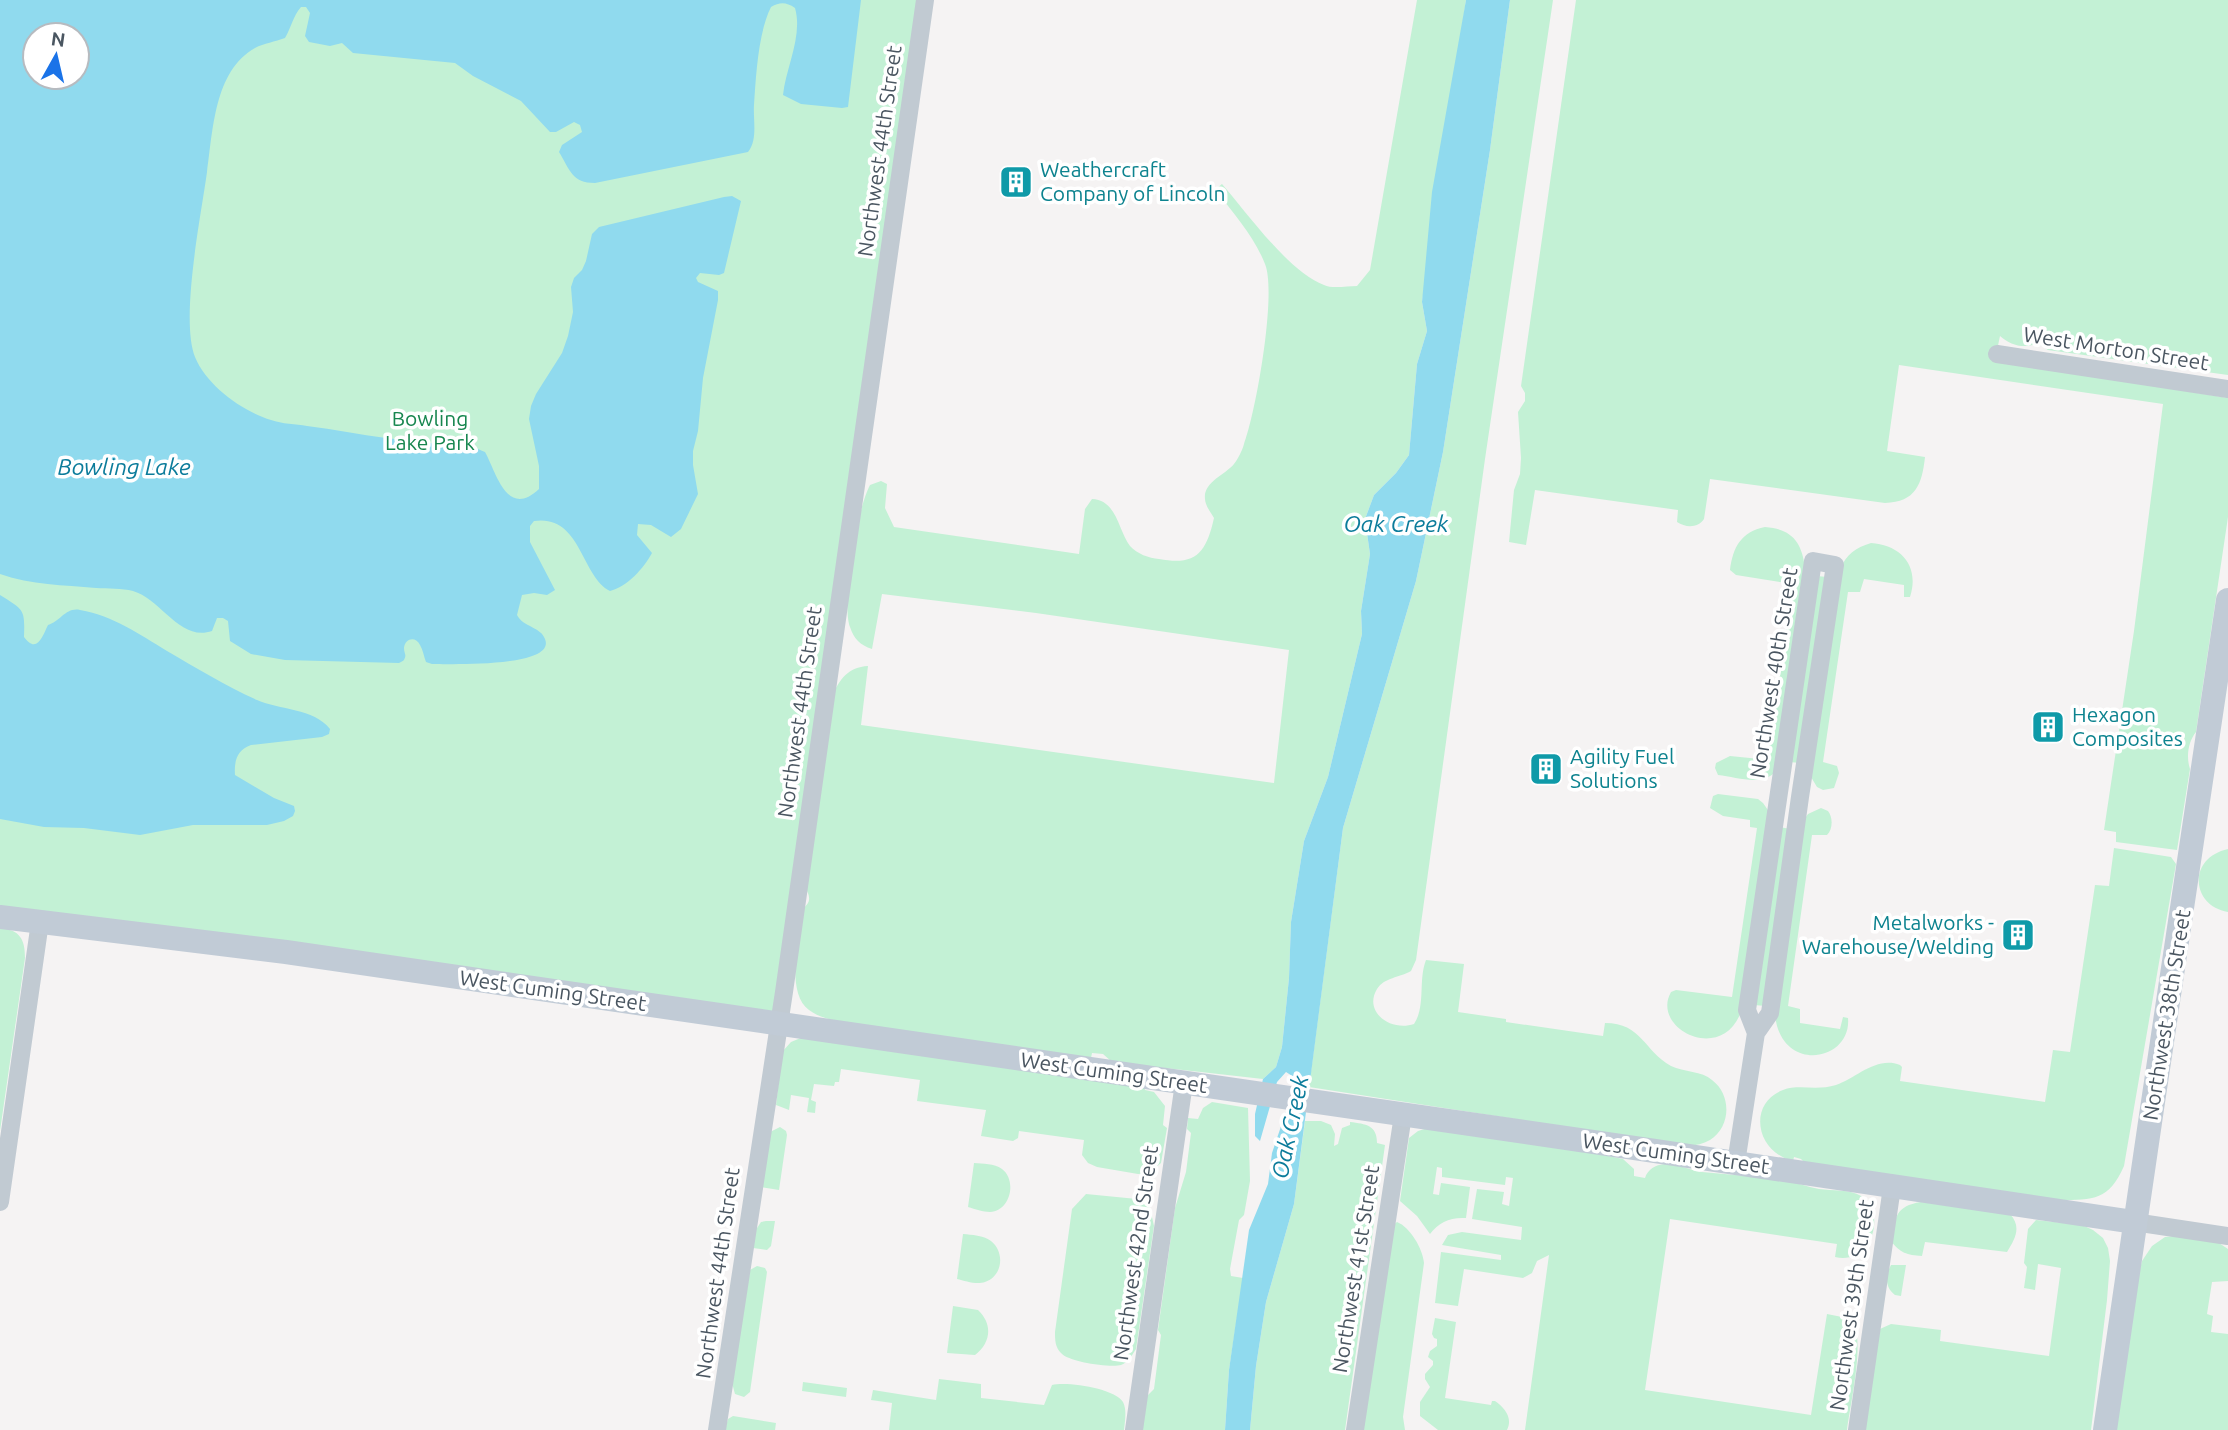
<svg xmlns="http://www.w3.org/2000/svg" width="2228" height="1430" font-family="Ubuntu,sans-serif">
  <rect width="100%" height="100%" fill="#f5f3f3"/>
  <!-- green -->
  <path fill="#c3f1d5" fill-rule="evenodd" d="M0 0H925L778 1024 0 917ZM35 35H77V77H35Z
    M1417 0H1466L1422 302 1427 331 1417 364 1409 455 1396 473 1374 495 1365 519 1370 554 1361 611 1362 634 1328 777 1304 841 1291 922 1289 978 1282 1047 1276 1067 1263 1079 1112 1062 1103 1054 1092 1053 1091 1058 840 1022C829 1019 818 1017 809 1010 785 993 799 935 802 909 812 902 810 896 805 887L832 696C840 679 848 667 868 666L861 725 1274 783 1289 650 1036 613 882 594 872 649C860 645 854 639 850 627 841 603 857 509 870 485L881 481 887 484 885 508 894 527 1079 554 1085 509 1092 499C1117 500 1118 530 1130 546 1137 554 1149 558 1159 559 1196 566 1206 553 1214 518 1211 513 1205 505 1205 499 1203 482 1225 475 1234 464 1238 459 1242 451 1244 444 1256 413 1277 293 1265 264 1255 238 1234 214 1217 192V188L1222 184C1247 213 1289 272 1324 285 1332 289 1347 286 1357 286L1370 270Z
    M1510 0H1553L1485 459 1416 960 1411 971C1399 978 1385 977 1377 989 1363 1012 1391 1032 1414 1024 1426 1006 1418 980 1426 960L1464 964 1458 1012 1506 1019V1022L1603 1036 1605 1023C1642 1023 1644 1051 1671 1066 1684 1072 1702 1071 1712 1080 1732 1095 1731 1127 1710 1140 1703 1144 1696 1145 1689 1146L1309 1087 1343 828 1416 581 1443 452 1490 150Z
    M1576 0H2228V375L2048 350 2038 343C2025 349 2011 346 2000 336L1995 360 2228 398V517L2196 732C2188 742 2186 757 2190 769L2177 850 2116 842V832L2104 830 2134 631 2163 404 1899 365 1887 451 1925 457C1922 484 1916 502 1885 503L1710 479 1704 519C1698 528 1686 528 1677 522L1678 510 1535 490 1526 545 1509 542 1514 490 1520 474 1521 458 1518 412 1525 401V393L1521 386Z
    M1765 527C1792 529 1802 542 1805 568L1776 771C1763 787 1737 777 1718 775L1715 768 1716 763 1730 756 1760 759 1761 753H1768L1793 584 1736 575 1730 570C1733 547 1741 532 1765 527Z
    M1871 543C1901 545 1920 566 1910 597H1904V585L1864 579 1860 592H1848L1823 762 1837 766 1839 773 1834 788 1823 790 1817 787 1811 777 1840 569C1847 554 1855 548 1871 543Z
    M1816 576 1828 577 1801 763 1789 762Z
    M1718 794 1758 799 1763 803 1770 813 1742 1009C1724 1066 1650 1029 1671 992L1676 990 1732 997 1757 828 1750 827V820L1723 816 1710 808 1713 796Z
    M1821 808 1828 811C1833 817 1833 829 1827 835H1812L1788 1006 1800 1009V1023L1840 1029 1843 1017 1848 1018C1852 1062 1781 1074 1775 1015L1803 821 1808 814Z
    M1779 827 1791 829 1766 1006 1754 1005Z
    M2114 848 2171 857 2176 864 2124 1166C2109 1200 2094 1200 2059 1200L1804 1162 1801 1159 1794 1157 1793 1161C1756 1152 1747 1104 1783 1090 1798 1084 1817 1091 1836 1085 1857 1078 1876 1056 1900 1065L1902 1067 1900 1081 2045 1102 2053 1050 2070 1052 2095 885 2109 886Z
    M2228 849V912C2191 906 2187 858 2228 849Z
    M0 928C20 930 25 939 25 958L0 1131Z
    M803 1037 1144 1086 1145 1090 1154 1092 1165 1106 1163 1125 1167 1128 1161 1163 1149 1173 1138 1174 1097 1167 1088 1163 1082 1155 1084 1140 1019 1131 1018 1138 1013 1141 981 1136 986 1110 917 1101 920 1080 841 1069 839 1082H835L834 1086 814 1084 811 1100 816 1102 815 1113 807 1112 809 1098 791 1095 789 1110 776 1105 782 1052 791 1042Z
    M1212 1102 1248 1108 1250 1181 1244 1215 1239 1220 1230 1269 1231 1276 1243 1278 1229 1370 1225 1430H1142L1147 1396 1154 1389 1161 1335 1158 1330 1175 1208 1186 1172 1191 1133 1187 1129 1188 1118 1198 1119 1203 1108Z
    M1305 1121H1321L1331 1125 1335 1134 1334 1146 1338 1144 1342 1128 1350 1125V1122C1366 1124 1377 1125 1377 1143L1385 1145 1345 1430H1250L1256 1366 1266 1302 1294 1204Z
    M780 1127 786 1131 787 1135 779 1190 760 1187 770 1132Z
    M1428 1128 1558 1146 1623 1159 1634 1169V1176L1645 1178C1648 1169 1655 1165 1665 1164 1677 1164 1690 1170 1702 1172 1730 1175 1759 1176 1787 1181 1798 1183 1808 1187 1819 1189 1832 1191 1850 1189 1861 1196 1889 1215 1869 1266 1835 1257L1837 1244 1670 1219 1645 1390 1811 1415 1827 1314 1847 1318 1853 1321C1865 1343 1850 1405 1847 1430H1525L1549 1255 1537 1261 1532 1273 1523 1278 1464 1269 1458 1306 1435 1303 1441 1252 1501 1260V1255L1442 1245 1448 1235 1462 1232 1521 1240 1522 1227 1472 1219 1477 1189 1504 1192 1502 1204 1509 1206 1513 1178 1506 1177 1505 1185 1442 1177V1168L1437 1167 1433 1194 1439 1195 1441 1183 1470 1187 1466 1218C1450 1217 1439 1222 1430 1234L1417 1216 1400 1201 1409 1138 1418 1131Z
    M974 1163C983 1164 994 1163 1002 1169 1017 1180 1011 1211 990 1212 983 1212 975 1209 968 1207Z
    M1086 1194 1137 1199 1150 1208 1154 1226 1136 1349C1132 1355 1129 1362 1121 1365 1111 1368 1068 1362 1061 1353 1055 1347 1055 1340 1055 1332L1072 1209Z
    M1921 1202 2010 1214C2022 1227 2015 1239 2007 1252L1925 1242 1922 1256C1907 1255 1900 1253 1891 1241 1895 1218 1895 1206 1921 1202Z
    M2036 1220 2082 1225 2093 1230 2103 1238 2108 1248 2110 1261 2107 1300 2091 1430H1862L1880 1329 1891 1324 1941 1330 1940 1341 2049 1356 2061 1268 2038 1264 2035 1290 2024 1288 2027 1267 2024 1263 2028 1229Z
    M766 1221H775L771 1246 767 1250 753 1248 754 1227 757 1228 761 1222Z
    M1397 1222C1410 1227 1423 1249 1424 1263L1403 1417 1405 1430H1362L1392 1226Z
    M963 1234C972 1235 983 1235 991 1241 1005 1252 1003 1276 985 1282 977 1285 965 1281 957 1279Z
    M2174 1236 2219 1243 2228 1249V1281L2212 1282 2207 1314 2213 1316 2211 1332 2228 1334V1430H2115L2136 1285 2142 1261 2152 1246 2165 1237Z
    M1891 1265H1906L1901 1296 1895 1295C1885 1287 1885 1276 1891 1265Z
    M757 1266 765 1268 767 1272 750 1392 744 1397 735 1394 732 1383 750 1270Z
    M953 1306 978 1310C993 1324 991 1343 975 1355L947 1353Z
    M1435 1318 1456 1322 1445 1398 1491 1405 1492 1401H1495C1505 1408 1513 1418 1507 1430H1438L1420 1416V1402L1430 1387 1425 1379V1374L1433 1365V1361L1428 1357 1430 1351 1437 1346V1339L1434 1338 1432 1334Z
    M939 1379 981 1384V1398L1044 1405 1052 1385C1066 1381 1115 1388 1123 1402 1127 1410 1125 1420 1124 1430H889L892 1403 871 1400 873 1390 936 1400Z
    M803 1382 847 1388 846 1397 802 1391Z
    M733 1416 776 1423 775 1430H725L728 1419Z"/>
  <!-- water -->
  <path fill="#90daee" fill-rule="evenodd" d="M0 0H861L848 107 842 108 801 104 783 95C786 67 803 36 795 8 786 2 780 2 771 7 758 33 756 76 754 105 753 120 758 140 748 152L595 183C572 183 570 170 559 152L562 145 582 132 580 125 574 122 556 132H550L521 101 473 76 455 63 353 53 342 43 330 46 309 42 305 36 310 13 306 7H301C293 16 291 28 285 38 275 42 264 43 255 48 214 71 213 131 207 172 201 216 180 319 195 357 207 386 242 411 271 420 282 424 296 424 307 426 334 429 360 435 386 438 400 440 414 441 429 443 437 444 446 441 455 442 466 442 475 448 485 452 497 474 507 519 539 489V466L529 419 531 406 536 394 562 353 568 336 573 312 571 287 574 278 582 270 586 261 592 234 599 227 724 197 732 196 741 201 724 273 719 275 700 273 696 278 698 282 718 291V300L703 378 698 431 693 451V465L698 494 681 529 671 537 651 525 638 524 637 535 652 553C644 568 627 587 610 591 581 576 581 514 534 521L530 526V542L555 590 547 595 534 593 522 595 517 615C523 627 541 627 545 639 557 668 447 664 432 664L426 662C424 657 423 650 420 645 416 636 405 638 404 648 404 654 407 654 404 660 403 661 401 662 399 663L285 660 251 654 230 641 228 621 223 618H217L212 631C180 642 161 599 133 591 122 588 108 589 96 588 63 585 32 585 0 574ZM77 35V77H35V35Z
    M1466 0H1510L1490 150 1443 452 1416 581 1343 828 1294 1204 1266 1302 1256 1366 1250 1430H1225L1229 1370 1249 1230 1268 1184 1272 1153 1297 1079 1286 1072 1277 1082 1260 1141 1255 1136V1114L1263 1079 1276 1067 1282 1047 1289 978 1291 922 1304 841 1328 777 1362 634 1361 611 1370 554 1365 519 1374 495 1396 473 1409 455 1417 364 1427 331 1422 302 1432 192Z
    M0 595C24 610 25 609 24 637 37 655 43 635 48 625 61 621 66 607 80 610 114 616 139 634 167 651 196 668 226 686 257 700 279 710 314 708 330 729L329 734 322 737 251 745C237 750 234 761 235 775L274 798 294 806 295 811 293 816 284 821 267 825H193L140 835 84 828 44 827 0 819Z"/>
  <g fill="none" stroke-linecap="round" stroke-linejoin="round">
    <!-- street -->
    <path stroke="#c1cad2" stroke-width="18" d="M1997 354 2228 389
      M1736 1163 1756 1033 1770 1013 1800 797 1835 565 1813 561 1747 1010 1756 1033
      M0 1202 40 922
      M2134 1222 2228 1236
      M717 1430 784 992 925 0
      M1134 1430 1184 1083
      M1355 1430 1403 1115
      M1857 1430 1892 1187"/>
    <!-- secondary -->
    <path stroke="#c1cbd6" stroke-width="24" d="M0 917 286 952 1655 1151 2134 1222
      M2105 1430C2144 1153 2188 877 2228 600"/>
  </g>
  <!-- icons -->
  <defs>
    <symbol id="building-square" viewBox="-11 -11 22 22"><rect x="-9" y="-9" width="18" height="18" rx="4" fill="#0f9aa8" stroke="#fff"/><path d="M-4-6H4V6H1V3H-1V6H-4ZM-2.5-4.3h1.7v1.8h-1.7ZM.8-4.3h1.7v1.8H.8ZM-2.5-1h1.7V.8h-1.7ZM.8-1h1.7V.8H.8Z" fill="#fff"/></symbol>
  </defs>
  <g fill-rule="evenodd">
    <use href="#building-square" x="997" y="163" width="38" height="38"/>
    <use href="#building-square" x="2029" y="708" width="38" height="38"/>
    <use href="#building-square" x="1527" y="750" width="38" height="38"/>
    <use href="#building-square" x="1999" y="916" width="38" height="38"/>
  </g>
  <g text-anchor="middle" stroke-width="7" stroke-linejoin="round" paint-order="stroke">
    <!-- street labels -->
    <g font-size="21" fill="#4a5661" stroke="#fff">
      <text transform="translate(880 151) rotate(-82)" y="7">Northwest 44th Street</text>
      <text transform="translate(2116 349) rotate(9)" y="7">West Morton Street</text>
      <text transform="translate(1774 673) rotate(-81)" y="7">Northwest 40th Street</text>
      <text transform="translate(800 712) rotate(-82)" y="7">Northwest 44th Street</text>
      <text transform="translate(553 991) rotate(8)" y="7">West Cuming Street</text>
      <text transform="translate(2167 1015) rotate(-81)" y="7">Northwest 38th Street</text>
      <text transform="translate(1114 1073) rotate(8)" y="7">West Cuming Street</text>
      <text transform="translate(1676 1154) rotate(8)" y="7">West Cuming Street</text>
      <text transform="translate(1136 1253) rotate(-82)" y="7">Northwest 42nd Street</text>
      <text transform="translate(1356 1269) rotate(-81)" y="7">Northwest 41st Street</text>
      <text transform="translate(718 1273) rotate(-82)" y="7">Northwest 44th Street</text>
      <text transform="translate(1852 1305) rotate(-82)" y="7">Northwest 39th Street</text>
    </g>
    <!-- culture labels -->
    <g font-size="21" fill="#0d838f" stroke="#fff" text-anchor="start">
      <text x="1040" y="177">Weathercraft<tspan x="1040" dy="24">Company of Lincoln</tspan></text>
      <text x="2072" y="722">Hexagon<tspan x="2072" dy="24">Composites</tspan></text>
      <text x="1570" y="764">Agility Fuel<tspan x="1570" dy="24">Solutions</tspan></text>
      <text x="1994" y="930" text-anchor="end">Metalworks -<tspan x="1994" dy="24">Warehouse/Welding</tspan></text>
    </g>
    <!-- park labels -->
    <g font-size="21" fill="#17864f" stroke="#fff">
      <text x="430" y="426">Bowling<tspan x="430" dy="24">Lake Park</tspan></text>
    </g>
    <!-- water labels -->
    <g font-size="23" font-style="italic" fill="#0c7c9b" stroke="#fff">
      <text x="124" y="475">Bowling Lake</text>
      <text x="1396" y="532">Oak Creek</text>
      <text transform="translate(1290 1127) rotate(-78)" y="8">Oak Creek</text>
    </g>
  </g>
  <!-- north arrow -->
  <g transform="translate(56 56) rotate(8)"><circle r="33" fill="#ffffff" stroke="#b7bbc0" stroke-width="2"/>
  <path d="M0-5L12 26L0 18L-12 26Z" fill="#1a73e8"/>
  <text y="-10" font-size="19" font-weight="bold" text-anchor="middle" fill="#4a5661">N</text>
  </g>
</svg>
